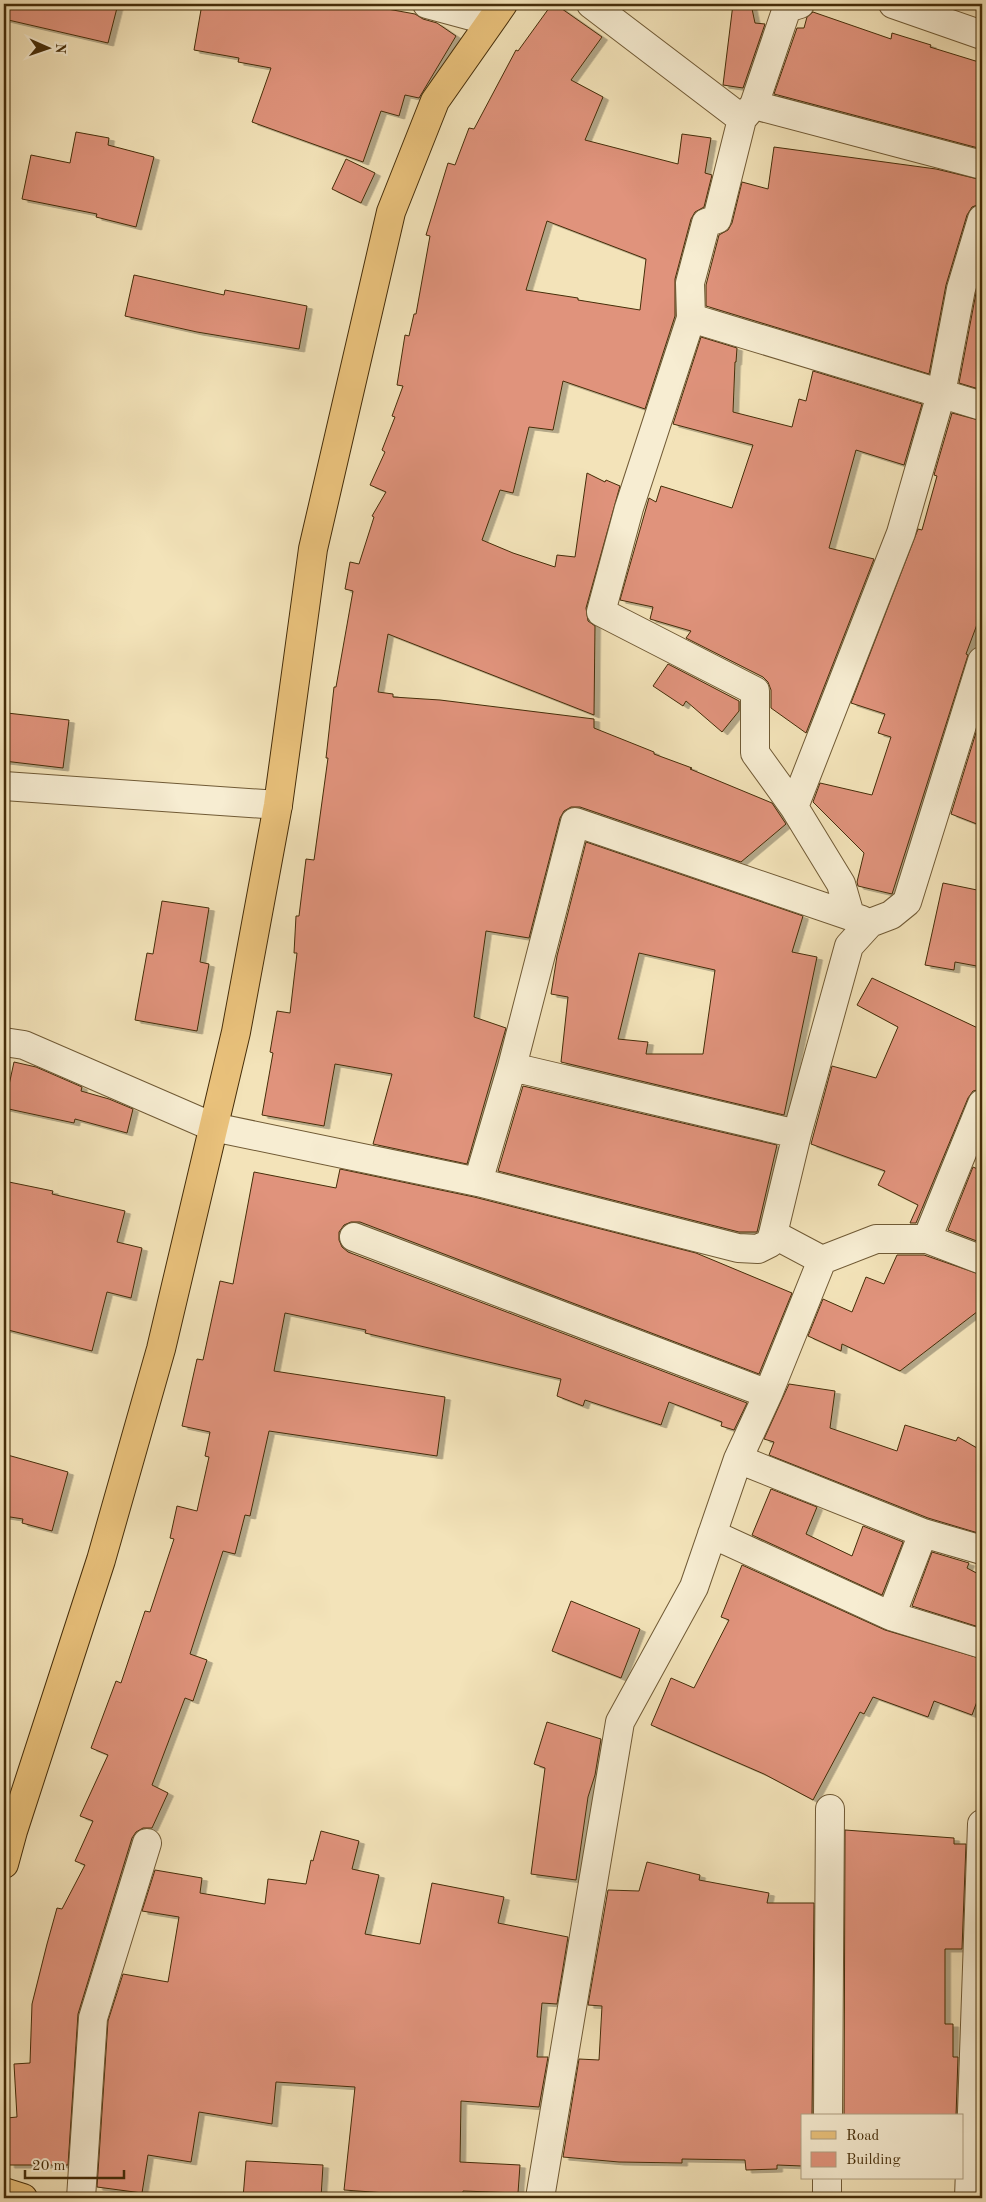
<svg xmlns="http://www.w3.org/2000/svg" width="986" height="2202" font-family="'Old Standard TT',serif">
  <defs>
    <filter id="shadow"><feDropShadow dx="5.5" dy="3" stdDeviation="0" flood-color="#0004"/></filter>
  </defs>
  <rect width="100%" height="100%" fill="#f3e3b9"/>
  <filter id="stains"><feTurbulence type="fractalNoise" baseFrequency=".004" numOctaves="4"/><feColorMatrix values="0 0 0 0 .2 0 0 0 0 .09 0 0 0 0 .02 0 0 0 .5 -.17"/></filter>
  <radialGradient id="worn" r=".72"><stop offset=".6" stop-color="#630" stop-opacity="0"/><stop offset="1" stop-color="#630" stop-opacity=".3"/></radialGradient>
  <!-- building -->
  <path fill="#e0937b" stroke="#452d09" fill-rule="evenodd" filter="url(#shadow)" d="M4 4H118L108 43 4 19Z
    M202 4H360L415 14 423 19 437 23 456 36 419 98 405 95 399 116 381 111 363 162 252 122 271 68 238 62 239 58 194 50Z
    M552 4H555L602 37 571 80 603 97 585 140 678 164 682 134 711 138 705 173 712 175 704 207 695 212 691 219 675 279V316L645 409 563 381 553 430 529 427 513 493 500 490 482 540 513 553 555 567 557 555 575 557 587 473 605 482 606 480 620 486 586 608 588 621 595 626 594 715 388 634 378 692 393 694V697L440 700 594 719V728L654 752V754L692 768 690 769 772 803 786 824 741 862 580 807H571L564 811 560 818 529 938 486 931 474 1017 506 1028 467 1164 373 1144 392 1074 335 1064 324 1126 262 1115 273 1053 270 1052 277 1011 290 1013 297 953H294L296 916H299L306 859 314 860 328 758H326L334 687H336L353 591 345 589 350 562 359 564 374 517 372 516 386 492 370 485 385 452 382 450 395 417 392 416 403 386 397 385 405 335 409 336 414 314H416L430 236 426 235 448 163 455 165 469 128 474 129 516 50 518 51ZM547 221 646 259 640 310 578 300V298L526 290Z
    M733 4H751L755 23 765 24 743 88 723 85Z
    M813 12 891 39 892 33 931 45 930 47 982 63V149L774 94 797 28H804L807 17Z
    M76 132 109 138 108 145 154 157 136 227 96 217 97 214 22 199 31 155 70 163Z
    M774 147 936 169 982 180 980 204 972 207 967 215 946 285 929 374 706 306V285L719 235 728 230 732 223 742 182 768 189Z
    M346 159 375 173 361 203 332 189Z
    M982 273V390L959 383 976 293Z
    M134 275 224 295 225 290 307 306 299 349 197 332 125 316Z
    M701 337 737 348 736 362H735L733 412 792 427 799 399 806 401 813 371 922 404 904 465 856 450 829 548 874 559 806 733 771 708V690L768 682 763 677 686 638 691 631 650 619 653 607 620 600 649 498 656 502 661 486 732 508 753 445 673 424Z
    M952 413 982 421V611L966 654 968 655 892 894 858 886 857 882 864 853 813 802 820 783 872 795 891 737 878 733 885 714 851 703 918 529 922 530 937 476 934 475Z
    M668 664 739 701V711L722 732 686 701 683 706 653 686Z
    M7 713 69 720 63 768 4 761Z
    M982 713V826L951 814Z
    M586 842 803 916 792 952 817 957 784 1115 561 1062 568 997 551 994 557 956ZM639 953 715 970 703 1054H646L648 1042 618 1039Z
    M943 883 982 891V967L955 962 954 970 925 965Z
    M162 901 209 908 200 962 209 964 197 1031 135 1020 147 953 153 954Z
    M872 978 982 1030V1089L973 1091 968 1098 916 1223H910L918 1205 878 1185 885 1171 811 1144 832 1066 876 1078 898 1027 857 1005Z
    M14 1062 36 1067 82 1087 81 1091 109 1099 133 1109 127 1133 75 1119 74 1123 4 1108Z
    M523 1086 777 1145 757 1232H739L498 1171Z
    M973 1167 982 1171V1243L948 1230Z
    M340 1169 474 1197 696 1253 792 1293 759 1374 360 1222H351L344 1225 339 1232V1240L342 1247 348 1252 747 1403 734 1430 721 1426 722 1422 669 1402 661 1425 585 1400 583 1406 557 1396 561 1379 365 1333 366 1330 285 1313 274 1371 445 1397 437 1456 269 1431 250 1516 245 1515 235 1554 223 1551 190 1654 207 1660 193 1701 185 1698 152 1785 168 1793 152 1828H143L136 1832 132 1838 78 2014 68 2165H9L7 2118 17 2117 14 2064 30 2063 32 2004 47 1944 57 1908 62 1909 85 1865 75 1861 93 1821 80 1816 108 1755 91 1748 116 1681 121 1683 145 1611 150 1612 174 1539 170 1538 177 1506 197 1511 209 1457 205 1456 210 1432 182 1426 197 1359 203 1360 220 1281 233 1284 254 1172 336 1188Z
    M4 1181 53 1191 52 1194 125 1211 117 1242 142 1248 131 1298 107 1292 92 1351 4 1329Z
    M897 1255H924L982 1275V1308L900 1371 842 1344 841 1351 808 1336 823 1299 852 1312 866 1277 884 1284Z
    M789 1384 835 1391 830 1428 897 1451 905 1425 956 1441 958 1437 982 1451V1519L978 1533 928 1518 769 1455 774 1442 764 1439Z
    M4 1454 68 1472 52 1531 22 1523 23 1519 4 1516Z
    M771 1489 817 1507 806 1534 852 1556 863 1526 903 1542 882 1595 752 1535Z
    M932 1552 969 1563 967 1568 982 1576V1628L912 1606Z
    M742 1565 885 1630 982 1659V1688L972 1715 934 1701 928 1717 873 1697 864 1714 860 1712 813 1800 764 1774 651 1725 671 1678 694 1688 729 1620 721 1617Z
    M571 1601 640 1629 621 1678 552 1651Z
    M547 1722 601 1739 595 1775 588 1797 576 1880 531 1874 545 1768 534 1764Z
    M845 1830 954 1838V1844H966L962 1949H945V2024H953V2057H958L956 2116H844Z
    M321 1831 359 1841 352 1869 379 1875 365 1934 420 1944 432 1883 504 1897 498 1923 568 1937 557 2004 542 2003 537 2057H548L539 2107 461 2101 460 2162 520 2165 518 2193 463 2191 462 2198H400V2194L344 2190 355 2087 276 2082 272 2124 199 2112 191 2162 148 2155 142 2193 97 2187 108 2021 123 1974 168 1982 179 1917 142 1911 155 1870 202 1878 200 1893 265 1904 268 1879 306 1884 311 1860 313 1861Z
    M647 1862 700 1875 699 1880 769 1893 767 1903H814L812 2116H802V2166L777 2165V2169L746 2170 745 2160 682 2159V2163L619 2162 563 2157 579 2059 599 2060 602 2006 588 2005 608 1890 639 1891Z
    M246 2161 323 2165 321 2198H243Z"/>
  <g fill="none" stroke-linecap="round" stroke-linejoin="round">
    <defs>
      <path id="minor" d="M427 4 490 21
        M591 4 742 119
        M800 4 787 8 754 105 742 119 717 219 706 223 690 283 691 318 629 508 601 612 755 691V753L794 807 841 884 850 915
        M893 4 982 35
        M754 105 982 165
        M691 318 982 406
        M4 786 278 805
        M794 807 901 533 941 394 961 289 982 219
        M4 1042 24 1045 213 1127 478 1182 738 1248 758 1249 770 1243 773 1234 797 1134 849 946 870 923 891 915 907 902 982 661
        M512 1067 797 1134
        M478 1182 512 1067 575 822 862 920
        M354 1237 768 1394
        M927 1239 982 1260
        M822 1260 876 1239H927L982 1104
        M738 1459 923 1533 982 1550
        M712 1534 891 1616 982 1644
        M891 1616 923 1533
        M828 2116 830 1809
        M81 2198 93 2018 147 1843
        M540 2198 620 1722 694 1587 738 1459 768 1394 822 1260 773 1234
        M827 2198V2178
        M969 2198 982 1824"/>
      <path id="major" d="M4 1864 13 1831 101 1560 161 1349 236 1032 278 805 313 549 391 212 435 101 503 4"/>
      <path id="highway" d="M4 2192 23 2198"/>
    </defs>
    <!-- minor casing -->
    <use href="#minor" stroke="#705a35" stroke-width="30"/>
    <!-- major casing -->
    <use href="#major" stroke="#452d09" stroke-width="30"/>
    <!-- highway casing -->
    <use href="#highway" stroke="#452d09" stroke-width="30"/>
    <!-- minor -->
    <use href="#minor" stroke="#f7edd2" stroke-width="28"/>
    <!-- major -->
    <use href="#major" stroke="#eac27c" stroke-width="28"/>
    <!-- highway -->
    <use href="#highway" stroke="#eac27c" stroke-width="28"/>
  </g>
  <!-- margin -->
  <rect width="986" height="2202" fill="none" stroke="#f3e3b9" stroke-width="20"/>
  <rect x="5" y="5" width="976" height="2192" fill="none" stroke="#452d09" stroke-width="2.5"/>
  <rect x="10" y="10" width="966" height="2182" fill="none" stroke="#452d09"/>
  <!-- legend -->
  <rect x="801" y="2114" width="162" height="65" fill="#f7edd2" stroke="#b0a082"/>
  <rect x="811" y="2131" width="25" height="8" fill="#eac27c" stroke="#b0a082"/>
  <text x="846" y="2140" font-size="15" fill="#452d09">Road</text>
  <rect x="811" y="2152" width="25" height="15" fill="#e0937b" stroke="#b0a082"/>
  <text x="846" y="2164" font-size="15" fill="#452d09">Building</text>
  <!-- north arrow -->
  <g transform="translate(48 48) rotate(92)" stroke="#f7edd2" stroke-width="4" paint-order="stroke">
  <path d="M0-4L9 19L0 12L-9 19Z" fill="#452d09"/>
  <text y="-8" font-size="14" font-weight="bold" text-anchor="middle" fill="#452d09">N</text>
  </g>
  <!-- scale -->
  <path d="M25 2170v8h99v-8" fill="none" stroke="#452d09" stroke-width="2.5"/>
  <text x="32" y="2170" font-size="15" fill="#452d09" stroke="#f7edd2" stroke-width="4" paint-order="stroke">20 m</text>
  <rect width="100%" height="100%" filter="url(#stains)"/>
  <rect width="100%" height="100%" fill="url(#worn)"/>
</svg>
